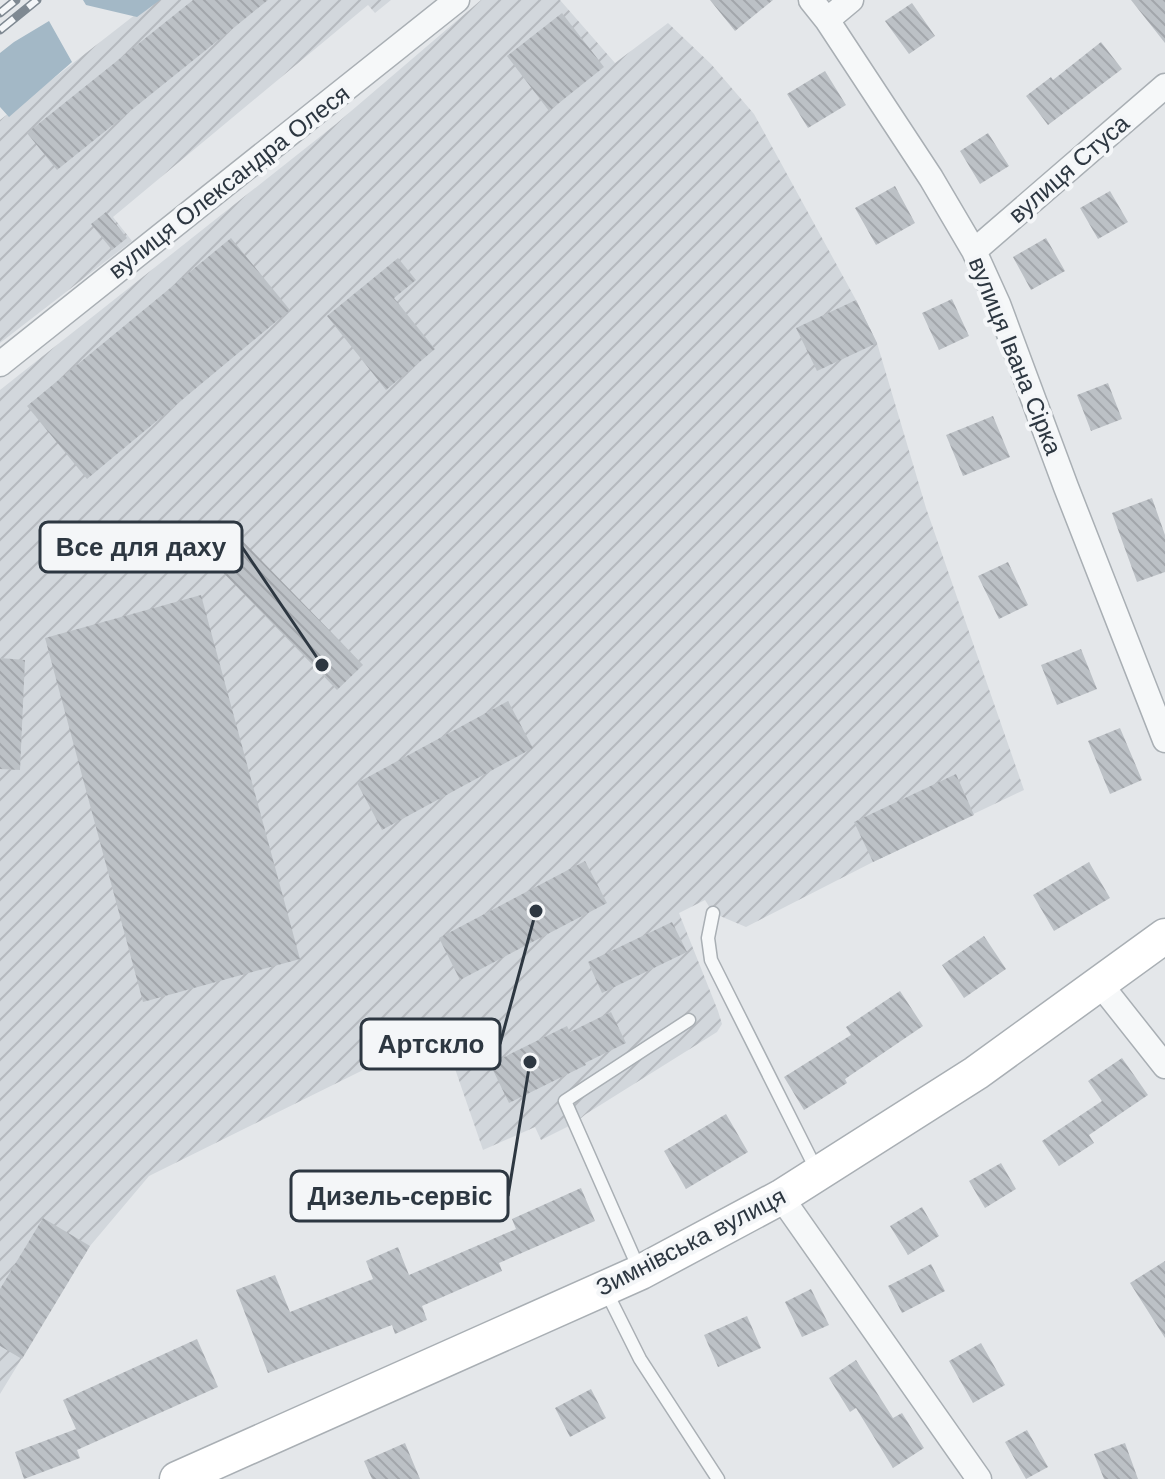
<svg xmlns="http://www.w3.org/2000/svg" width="1165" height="1479" font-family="Helvetica,sans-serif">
  <defs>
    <pattern id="industrial-furrows" width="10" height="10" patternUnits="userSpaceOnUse" patternTransform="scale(2)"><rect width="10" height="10" fill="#d2d7dc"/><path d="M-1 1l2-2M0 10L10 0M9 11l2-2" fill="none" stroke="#b5b9be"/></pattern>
    <pattern id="building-back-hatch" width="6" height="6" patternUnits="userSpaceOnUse" patternTransform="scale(2)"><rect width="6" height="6" fill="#bcc1c6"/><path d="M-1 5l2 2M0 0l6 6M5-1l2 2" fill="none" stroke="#a2a6ab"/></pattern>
  </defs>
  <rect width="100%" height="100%" fill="#e4e7ea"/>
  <!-- industrial -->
  <path fill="url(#industrial-furrows)" d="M154 0H391L375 13 368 5 113 217 132 241 0 343V120Z
    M481 0H560L615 63 668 23 711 64 754 114 856 300 877 343 926 508 1024 790 873 862 746 927 713 913 705 900 679 913 718 1011 722 1024 717 1032 586 1114 575 1123 541 1140 535 1127 483 1150 442 1031 149 1176 90 1246 0 1394V390L336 124Z"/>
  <!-- water -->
  <path fill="#a3b8c6" d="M83 0H160L137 17 86 5Z
    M49 21 72 62 9 117 0 107V53L14 42Z"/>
  <!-- building -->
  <path fill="url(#building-back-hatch)" d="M193 0H268L57 170 27 133Z
    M710 0H773L735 31Z
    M1131 0H1165V43Z
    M912 3 935 36 909 54 885 21Z
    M562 13 604 67 549 111 507 56Z
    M1101 42 1122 69 1048 125 1026 96 1051 77 1053 80Z
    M825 71 846 105 808 128 787 94Z
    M988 133 1009 166 980 184 960 151Z
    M895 186 915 223 876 245 855 208Z
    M1110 191 1128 222 1098 239 1080 208Z
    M106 212 127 238 112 250 91 224Z
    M231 238 290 310 87 479 27 406Z
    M1046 238 1065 271 1031 290 1013 257Z
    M398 258 416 280 394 298 435 349 386 390 327 316Z
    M952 299 969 336 939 350 922 313Z
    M856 300 877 343 817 371 796 328Z
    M1108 383 1122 419 1091 431 1077 395Z
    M993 416 1010 457 963 476 946 435Z
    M1152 498 1165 535V572L1137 582 1112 513Z
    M229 527 363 665 337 690 203 552Z
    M1008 562 1028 605 999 619 978 576Z
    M201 595 300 959 143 1002 45 638Z
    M1081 649 1097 689 1057 705 1041 665Z
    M0 658 25 660 20 770 0 769Z
    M508 701 533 748 382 830 357 783Z
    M1120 728 1142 780 1110 794 1088 741Z
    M956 774 974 815 873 862 854 822Z
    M585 861 607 903 460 980 439 938Z
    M1089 862 1110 898 1054 931 1033 895Z
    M672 922 687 952 602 993 588 962Z
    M984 936 1006 969 964 998 942 965Z
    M900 991 923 1026 845 1079 847 1083 804 1110 784 1077 851 1035 846 1027Z
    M611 1012 626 1043 585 1063 586 1065 509 1103 490 1064 567 1026 570 1032Z
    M1122 1058 1148 1095 1089 1135 1094 1143 1059 1166 1042 1141 1102 1101 1088 1081Z
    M726 1114 748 1152 686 1189 664 1151Z
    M1001 1163 1016 1189 985 1208 969 1181Z
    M581 1188 595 1221 499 1263 502 1271 422 1306 427 1320 395 1334 392 1325 268 1373 236 1290 275 1275 290 1312 373 1279 366 1261 398 1247 409 1275 516 1229 512 1219Z
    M922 1207 939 1236 908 1255 890 1226Z
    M43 1218 90 1246 22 1359 0 1346V1289Z
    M1165 1261V1338L1130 1283Z
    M931 1264 945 1291 902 1313 888 1286Z
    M811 1289 829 1325 802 1337 785 1302Z
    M747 1316 761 1348 718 1367 704 1335Z
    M197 1339 218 1387 77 1450 80 1458 24 1479 15 1452 76 1429 63 1400Z
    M981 1343 1005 1385 973 1403 949 1361Z
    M856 1360 893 1418 902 1413 924 1448 893 1468 856 1408 850 1412 829 1378Z
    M591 1389 606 1418 570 1437 555 1408Z
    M1027 1430 1048 1467 1026 1479 1005 1442Z
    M405 1443 420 1479H372L364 1461Z
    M1125 1443 1138 1479H1104L1094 1454Z"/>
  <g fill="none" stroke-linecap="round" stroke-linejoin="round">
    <defs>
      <path id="lane" d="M713 913 708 938 711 960 817 1171
        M639 1269 565 1101 689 1020
        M606 1291 640 1359 718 1479"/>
      <path id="street" d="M811 0 827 20 931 178 974 251 998 304 1066 487 1165 740
        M827 20 851 0
        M974 251 1165 86
        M0 364 457 0
        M1100 984 1165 1066
        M781 1197 979 1479"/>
      <path id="secondary" d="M177 1479 641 1272 781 1197 976 1073 1165 936"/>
    </defs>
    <!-- lane casing -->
    <use href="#lane" stroke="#a9afb4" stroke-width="15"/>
    <!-- street casing -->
    <use href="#street" stroke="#a9afb4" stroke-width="27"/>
    <!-- secondary casing -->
    <use href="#secondary" stroke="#a9afb4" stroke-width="37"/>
    <!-- lane -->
    <use href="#lane" stroke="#f6f8f9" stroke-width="12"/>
    <!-- street -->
    <use href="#street" stroke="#f6f8f9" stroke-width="24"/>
    <!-- secondary -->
    <use href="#secondary" stroke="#fff" stroke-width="34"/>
    <defs>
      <path id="rail" d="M0 13 16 0
        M0 30 37 0"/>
    </defs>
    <!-- rail casing -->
    <use href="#rail" stroke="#7f8992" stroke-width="9"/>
    <!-- rail -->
    <use href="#rail" stroke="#f4f6f8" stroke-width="6" stroke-dasharray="18" stroke-linecap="butt"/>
  </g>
  <g text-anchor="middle" stroke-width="8" stroke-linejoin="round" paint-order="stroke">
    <!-- street labels -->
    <g font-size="24" fill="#2d3741" stroke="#f4f6f8">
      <text transform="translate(1069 169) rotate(-41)" y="8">вулиця Стуса</text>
      <text transform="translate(229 182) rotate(-38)" y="8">вулиця Олександра Олеся</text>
      <text transform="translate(1015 356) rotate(68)" y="8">вулиця Івана Сірка</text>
      <text transform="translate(691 1242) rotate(-27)" y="8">Зимнівська вулиця</text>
    </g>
  </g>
  <!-- callouts -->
  <path fill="none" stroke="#2d3741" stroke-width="3" d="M322 665L242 547M536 911L500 1044M530 1062L508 1196"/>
  <g fill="#2d3741" stroke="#f4f6f8" stroke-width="3">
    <circle cx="322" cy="665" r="8"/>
    <circle cx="536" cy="911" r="8"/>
    <circle cx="530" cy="1062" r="8"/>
  </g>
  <g fill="#f4f6f8" stroke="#2d3741" stroke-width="3">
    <rect x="40" y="522" width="202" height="50" rx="8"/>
    <rect x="361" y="1019" width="139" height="50" rx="8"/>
    <rect x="291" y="1171" width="217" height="50" rx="8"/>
  </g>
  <g font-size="26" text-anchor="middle" font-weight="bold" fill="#2d3741">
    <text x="141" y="556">Все для даху</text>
    <text x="431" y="1053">Артскло</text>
    <text x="400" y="1205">Дизель-сервіс</text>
  </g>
</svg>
